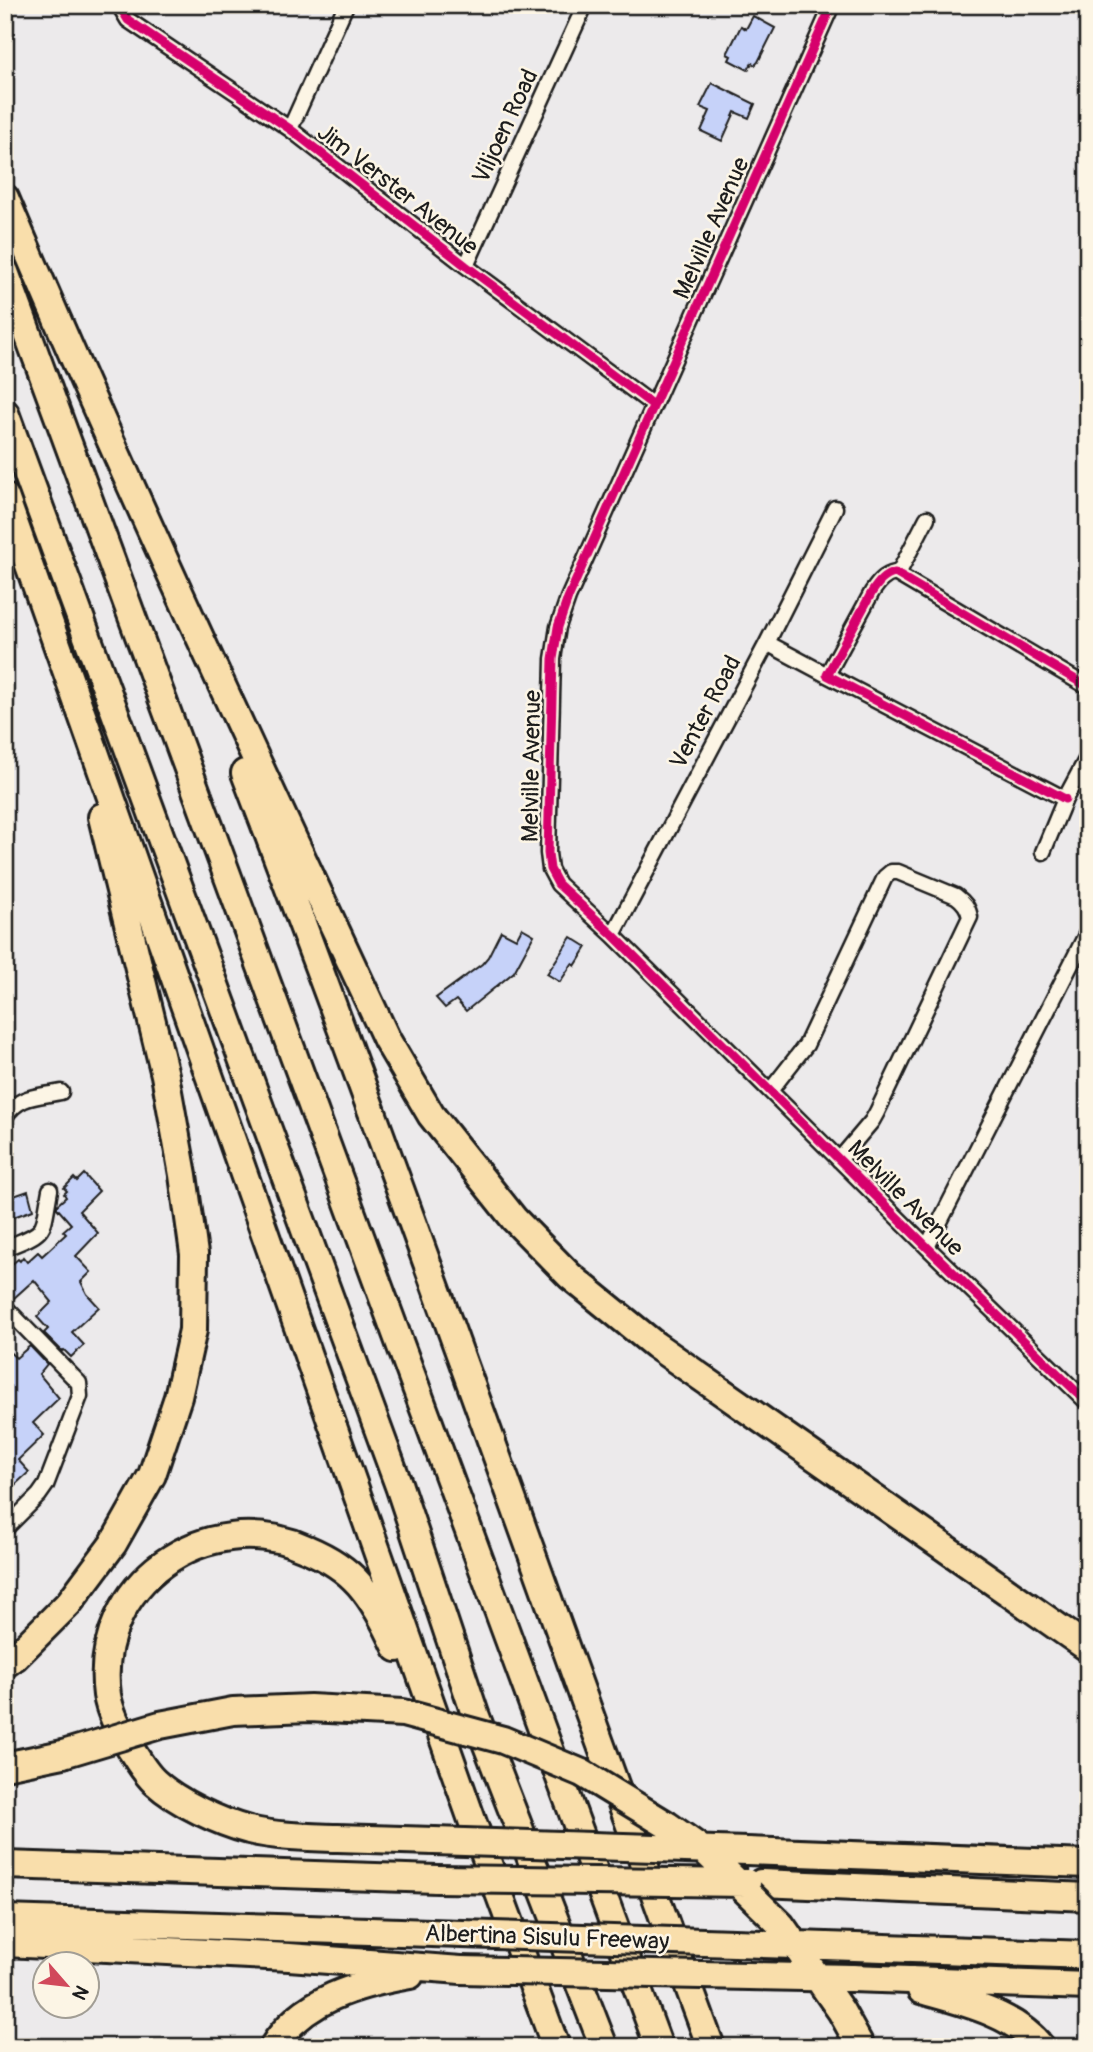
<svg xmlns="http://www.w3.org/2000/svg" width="1093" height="2052" font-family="Pangolin,sans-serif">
  <rect width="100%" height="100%" fill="#eceaeb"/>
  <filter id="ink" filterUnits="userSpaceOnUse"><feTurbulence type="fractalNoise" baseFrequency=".0143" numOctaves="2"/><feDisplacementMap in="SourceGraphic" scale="14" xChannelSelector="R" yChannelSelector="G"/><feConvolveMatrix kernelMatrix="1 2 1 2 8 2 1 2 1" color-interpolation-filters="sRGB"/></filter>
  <g filter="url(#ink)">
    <!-- building -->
    <path fill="#c6d2f9" stroke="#1c1c1c" stroke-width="2" d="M753 16 775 28 758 62 755 65 752 63 748 70 729 60 731 56 727 54 741 26 746 29Z
      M712 83 755 104 749 118 735 112 722 141 701 131 710 111 700 107Z
      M522 928 534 935 514 972 466 1011 456 1000 445 1008 436 998 482 964 488 957 501 931 516 939Z
      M571 937 587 947 575 966 572 964 560 982 547 974Z
      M84 1174 99 1191 79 1211 98 1233 76 1256 91 1272 81 1282 87 1294 99 1307 72 1332 84 1345 71 1357 64 1350 62 1351 44 1333 48 1329 37 1317 52 1302 34 1280 14 1298 5 1288V1270L18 1259 20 1261 23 1257 27 1262 38 1252 42 1256 66 1234 63 1231 71 1224 57 1208V1205L66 1197 64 1194 67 1191 64 1188 74 1178 77 1181Z
      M28 1191 33 1210 5 1220V1199Z
      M30 1346 47 1364 39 1374 59 1398 33 1423 44 1435 18 1460 29 1472 5 1494V1348L16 1358Z"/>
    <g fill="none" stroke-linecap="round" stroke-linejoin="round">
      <defs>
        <path id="street" d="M119 5 128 20 290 129 466 266 653 405
          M832 5 568 598 558 627 553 659 548 853 550 869 558 884 613 935 927 1247 1088 1403
          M290 129 346 5
          M466 266 585 5
          M898 574 927 518
          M767 643 827 675
          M1065 799 827 675 872 592C878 583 884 575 895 573L1088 687
          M1043 852 1065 799 1088 756
          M613 935 767 643 835 508
          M770 1091 806 1045 885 877 891 872H898L956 896C964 902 968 907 970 917L877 1112 872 1121 839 1160
          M5 1117C19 1095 37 1097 61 1092
          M927 1247 1088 931
          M5 1248C48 1231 42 1234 50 1190
          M5 1307 79 1383 80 1396 46 1485 39 1495 5 1529"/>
        <path id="highway" d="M5 198C125 482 257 761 387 1040L431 1115 514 1219 570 1276 655 1345 1088 1648
          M5 272 659 2047
          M5 413 399 1486 475 1714 604 2047
          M5 497 473 1823 556 2047
          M245 773C407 1195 554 1623 711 2047
          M397 1648C388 1628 374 1601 359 1584 345 1568 326 1557 307 1549 207 1503 92 1584 107 1695 110 1714 120 1732 130 1748 137 1759 145 1773 155 1782 178 1803 219 1822 249 1830 278 1837 309 1837 338 1838 370 1839 402 1840 434 1841
          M5 1664 15 1657 69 1603 113 1544 152 1475 178 1397 193 1330 194 1254 183 1175 165 1075 102 817
          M5 1766 63 1754
          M747 1851 1088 1864
          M5 1865 437 1879
          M761 1883 1088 1897
          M5 1919 462 1934
          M5 1943 289 1957 461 1970
          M826 1946 1088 1955
          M851 1978 1088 1986
          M921 1990C960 2001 1014 2013 1041 2047
          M273 2047C302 1999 358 1984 410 1975"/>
      </defs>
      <!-- street casing -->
      <use href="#street" stroke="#1c1c1c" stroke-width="19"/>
      <!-- highway casing -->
      <use href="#highway" stroke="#1c1c1c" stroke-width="32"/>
      <!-- street -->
      <use href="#street" stroke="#fcf5e5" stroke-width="14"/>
      <!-- highway -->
      <use href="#highway" stroke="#f9deab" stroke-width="26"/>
      <defs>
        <path id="highway-bridge" d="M63 1754 160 1725 233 1711 310 1708 403 1713 503 1740 582 1773 667 1825 707 1853 781 1925 841 2011 861 2047
          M434 1841 747 1851
          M437 1879 747 1883
          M462 1934 826 1946
          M461 1970 851 1978"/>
      </defs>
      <!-- highway-bridge casing -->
      <use href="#highway-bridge" stroke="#1c1c1c" stroke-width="32" stroke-linecap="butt"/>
      <!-- highway-bridge -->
      <use href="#highway-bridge" stroke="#f9deab" stroke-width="26"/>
      <defs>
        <path id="cycleway" d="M119 5 128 20 290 129 466 266 653 405
          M832 5 568 598 558 627 553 659 548 853 550 869 558 884 613 935 927 1247 1088 1403
          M1065 799 827 675 872 592C878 583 884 575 895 573L1088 687"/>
      </defs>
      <!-- cycleway casing -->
      <use href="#cycleway" stroke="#fcf5e5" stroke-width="13"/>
      <!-- cycleway -->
      <use href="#cycleway" stroke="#d6006c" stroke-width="9"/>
    </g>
  </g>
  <g text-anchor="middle" stroke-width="5" stroke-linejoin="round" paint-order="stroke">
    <!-- street labels -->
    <g font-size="24" fill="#1c1c1c" stroke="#fcf5e5">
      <text transform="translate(505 126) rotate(-65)" y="8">Viljoen Road</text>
      <text transform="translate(398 189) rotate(38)" y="8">Jim Verster Avenue</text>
      <text transform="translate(711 228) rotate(-66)" y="8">Melville Avenue</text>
      <text transform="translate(705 712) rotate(-62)" y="8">Venter Road</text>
      <text transform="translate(531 766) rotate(-89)" y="8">Melville Avenue</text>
      <text transform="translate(906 1198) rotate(45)" y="8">Melville Avenue</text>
      <text transform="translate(547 1937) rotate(2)" y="8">Albertina Sisulu Freeway</text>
    </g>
  </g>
  <!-- margin -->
  <rect width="1093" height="2052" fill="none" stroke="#fcf5e5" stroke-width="28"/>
  <rect x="14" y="14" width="1065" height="2024" fill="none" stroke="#1c1c1c" stroke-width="2.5" filter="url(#ink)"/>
  <!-- north arrow -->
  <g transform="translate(66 1985) rotate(118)"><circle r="33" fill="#fcf5e5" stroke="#a29e95" stroke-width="2"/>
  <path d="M0-5L12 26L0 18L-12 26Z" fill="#d1495b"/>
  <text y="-10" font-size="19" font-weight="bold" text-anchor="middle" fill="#1c1c1c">N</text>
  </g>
</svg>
